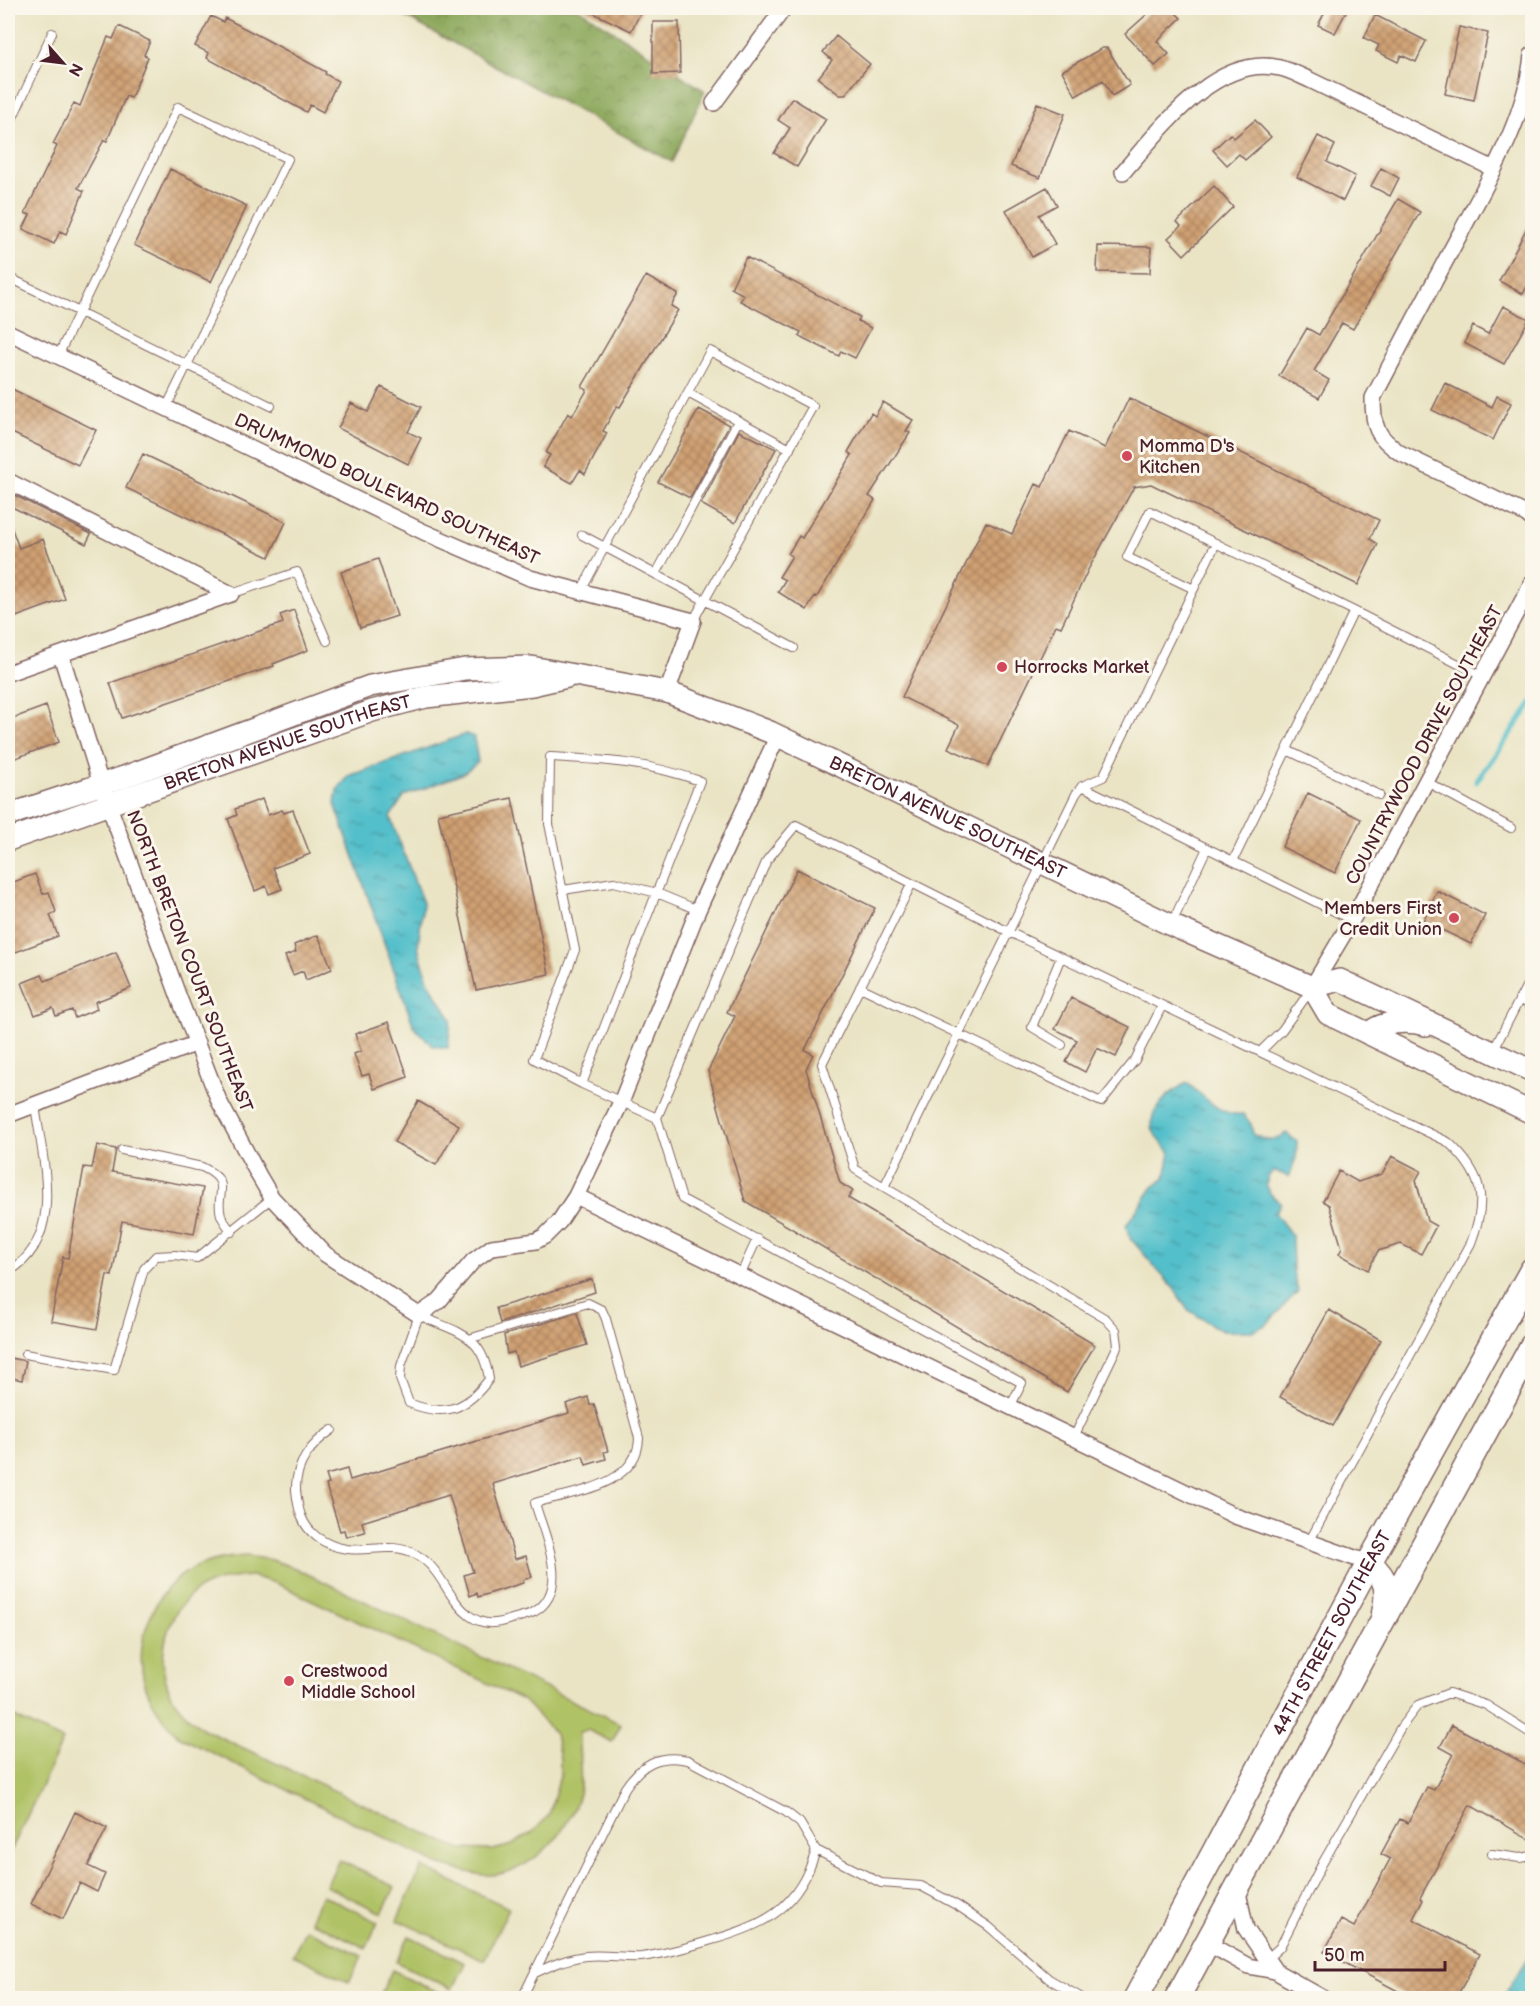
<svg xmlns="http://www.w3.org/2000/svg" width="1540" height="2006" font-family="'Balsamiq Sans',sans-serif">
  <defs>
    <pattern id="forest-crowns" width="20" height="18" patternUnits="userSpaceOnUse" patternTransform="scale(1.5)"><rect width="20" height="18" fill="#8ca85b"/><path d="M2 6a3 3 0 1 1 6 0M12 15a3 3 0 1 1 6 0" fill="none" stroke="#74884b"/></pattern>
    <pattern id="water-ripples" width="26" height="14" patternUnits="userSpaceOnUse" patternTransform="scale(1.5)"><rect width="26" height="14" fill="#52bfca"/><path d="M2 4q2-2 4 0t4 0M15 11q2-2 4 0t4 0" fill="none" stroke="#469ba4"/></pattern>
    <pattern id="building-cross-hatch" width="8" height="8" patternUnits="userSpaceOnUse" patternTransform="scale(1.5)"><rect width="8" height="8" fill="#cfa072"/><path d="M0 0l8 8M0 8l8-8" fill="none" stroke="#aa825e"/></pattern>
  </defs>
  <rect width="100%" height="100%" fill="#fbf7ec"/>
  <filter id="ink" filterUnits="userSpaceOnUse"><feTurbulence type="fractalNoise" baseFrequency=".0167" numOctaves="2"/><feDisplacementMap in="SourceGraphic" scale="12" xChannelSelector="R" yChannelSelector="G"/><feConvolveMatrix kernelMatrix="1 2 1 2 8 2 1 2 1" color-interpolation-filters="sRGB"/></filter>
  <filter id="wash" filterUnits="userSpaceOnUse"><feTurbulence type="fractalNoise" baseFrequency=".008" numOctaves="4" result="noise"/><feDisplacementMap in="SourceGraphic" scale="24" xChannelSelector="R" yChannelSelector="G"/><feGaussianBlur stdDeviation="1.35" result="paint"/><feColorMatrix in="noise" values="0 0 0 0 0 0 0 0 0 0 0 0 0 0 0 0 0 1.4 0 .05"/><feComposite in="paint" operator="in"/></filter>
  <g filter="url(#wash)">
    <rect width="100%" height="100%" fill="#eae4c5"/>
    <!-- green -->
    <path fill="#b0c266" stroke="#7d7048" stroke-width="1.5" fill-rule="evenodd" d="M246 1556 272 1560 295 1568 621 1724 612 1742 588 1730 579 1732C578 1752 583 1774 579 1793 571 1832 527 1878 484 1875 468 1873 453 1868 438 1864L178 1736C163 1719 150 1703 144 1681 134 1641 153 1593 188 1571 205 1561 227 1557 246 1556ZM252 1576 278 1584 523 1700 555 1734 560 1759V1776L549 1815 533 1832 512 1845 493 1850 459 1849 203 1729C192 1720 179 1710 172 1696 155 1664 164 1619 191 1595 207 1581 232 1577 252 1576Z
      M8 1714 63 1740 8 1857Z
      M339 1860 395 1887 382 1913 326 1886Z
      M422 1867 509 1908 484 1960 397 1920Z
      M322 1895 378 1922 366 1948 310 1921Z
      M306 1929 362 1956 349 1982 293 1955Z
      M409 1936 465 1963 452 1989 396 1962Z
      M392 1970 448 1997 447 1998 380 1996Z"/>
    <!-- forest -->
    <path fill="url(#forest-crowns)" stroke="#6b6443" stroke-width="1.5" d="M389 8H578L705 91 672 162Z"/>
    <!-- water -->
    <path fill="url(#water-ripples)" stroke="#4e6f7a" stroke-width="1.5" d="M466 734 474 737 478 762 462 774 404 796 390 817 423 903 418 947 428 981 451 1019 448 1048 433 1046 414 1027 335 804 337 790 349 776Z
      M1187 1083C1204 1096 1220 1117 1243 1114L1251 1124 1253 1134C1266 1142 1274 1143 1286 1133L1297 1142 1296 1158 1289 1177 1275 1171 1269 1175 1266 1184 1269 1192 1281 1204 1275 1213 1292 1236 1293 1272 1298 1291 1266 1325 1253 1331H1222L1187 1309 1175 1290 1131 1239 1126 1225 1153 1187 1165 1178 1170 1153C1166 1146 1156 1138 1153 1130 1147 1110 1171 1091 1187 1083Z
      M1532 1950V1998H1504L1507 1991Z"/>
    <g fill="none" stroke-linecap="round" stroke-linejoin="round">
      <!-- stream -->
      <path stroke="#52bfca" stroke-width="5" d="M1476 782 1532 703"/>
    </g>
    <g id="blocks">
      <!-- building -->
      <path fill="url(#building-cross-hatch)" d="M583 8H643L631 31Z
        M1154 8H1171L1181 18 1157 41 1169 54 1155 66 1125 34Z
        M1327 8H1348L1335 33 1318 25Z
        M1375 15 1426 41 1416 62 1401 55 1398 62 1376 51 1379 45 1364 38Z
        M211 16 223 22 225 18 267 40 326 72 325 74 338 81 323 112 310 105 306 112 207 58 209 53 195 46Z
        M653 22H679L680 73 653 74Z
        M119 26 150 41 144 55 148 57 131 98 126 96 107 141 104 140 78 188 84 191 66 234 60 231 54 244 23 229 30 215 25 213 57 146 53 144 62 127 74 103 80 106 108 37 113 39Z
        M1459 27 1488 33 1474 100 1445 94Z
        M836 36 870 64 845 95H840L818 78 832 60 823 52Z
        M1102 48H1107L1130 85 1112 96 1103 80 1076 96 1062 71Z
        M792 98 826 119 797 167 774 153 790 128 778 120Z
        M1037 103 1065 114 1040 178 1011 166Z
        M1255 120 1271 137 1245 160 1239 154 1227 165 1213 150 1230 134 1234 138Z
        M1318 136 1335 145 1327 162 1355 176 1343 201 1297 177Z
        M1381 168 1399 178 1390 196 1371 186Z
        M170 169 247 206 211 282 134 245Z
        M1214 186 1233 207 1184 255 1168 238 1181 226 1177 222Z
        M1047 187 1057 205 1039 215 1055 244 1032 257 1006 210Z
        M1398 199 1420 212 1353 329 1342 323 1314 371 1329 380 1319 398 1279 376 1307 328 1319 335Z
        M1533 216V275L1523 294 1499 281Z
        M1098 246 1151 247 1150 273 1097 272Z
        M746 257 860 317 858 321 871 328 855 358 841 351 839 356 799 336 801 332 740 301 744 295 731 288Z
        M646 276 678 294 671 306 678 310 620 407 617 406 603 431 607 433 585 474 580 470 572 483 543 467 550 455 546 453 568 413 572 416 587 390 582 387Z
        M1503 306 1529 319 1504 364 1464 343 1473 326 1488 334Z
        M1445 383 1492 407 1497 396 1511 403 1493 440 1432 410Z
        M8 387 96 430 78 465 8 431Z
        M381 387 421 407 408 432 421 438 408 464 338 428 351 403 368 412Z
        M1129 398 1379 520 1370 539 1378 544 1358 585 1151 484 1134 487 1088 570 1061 627 1056 625 988 766 948 748 959 725 902 697 986 522 1012 534 1036 484 1042 487 1069 431 1105 448Z
        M883 402 913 420 906 431 910 433 869 496 875 500 817 597 815 596 807 610 778 592 785 580 779 577 792 556 788 554 799 536 802 538 852 455 848 452 871 413 875 416Z
        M699 409 729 425 690 498 658 482Z
        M739 431 776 449 735 523 701 504Z
        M143 454 286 522 269 557 126 488Z
        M8 492 91 534 86 544 8 505Z
        M9 521 19 548 43 539 65 599 8 620Z
        M378 559 397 616 360 628 341 572Z
        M294 610 308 650 273 664 274 666 122 718 110 683 283 623 280 615Z
        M46 706 59 742 8 761V720Z
        M1308 793 1361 819 1335 873 1282 847Z
        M512 798 549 974 476 990 438 814Z
        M262 799 268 815 282 810 284 813 293 810 310 854 273 868 282 889 269 894 266 886 255 891 228 819 237 815 235 809Z
        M797 869 875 908 805 1050 813 1054 806 1069 840 1183 853 1191 848 1198 1095 1345 1067 1392 745 1201 708 1071 735 1016 727 1012Z
        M35 874 43 894 49 892 56 912 50 915 58 936 8 955V884Z
        M1437 891 1485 915 1471 944 1423 921Z
        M318 935 332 969 306 980 303 971 293 975 285 956 296 952 294 945Z
        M116 952 131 988 95 1002 97 1009 75 1018 72 1010 56 1016 53 1008 35 1015 22 983 42 975 45 981Z
        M1071 998 1130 1027 1116 1057 1097 1048 1085 1072 1066 1062 1077 1040 1055 1029Z
        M389 1022 408 1077 374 1089 369 1074 362 1076 354 1054 361 1051 355 1034Z
        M418 1101 459 1125 436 1165 394 1142Z
        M97 1145 116 1149 112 1172 203 1188 194 1234 122 1221 112 1276 107 1275 97 1329 51 1321 63 1257 68 1258 84 1167 92 1168Z
        M1392 1156 1421 1171 1416 1180 1427 1221 1436 1226 1421 1254 1401 1244 1378 1251 1368 1270 1339 1254 1342 1248 1329 1205 1323 1201 1339 1171 1358 1182 1382 1174Z
        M592 1279 595 1292 500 1323 496 1308Z
        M1329 1310 1381 1340 1333 1426 1280 1397Z
        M577 1313 587 1345 518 1366 514 1352 507 1354 504 1335Z
        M10 1358 26 1361 22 1380 8 1377Z
        M588 1397 590 1405 594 1404 608 1451 604 1452 606 1459 586 1465 583 1456 493 1484 515 1559 526 1556 532 1577 523 1580V1583L478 1597 477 1593 470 1596 464 1575 473 1572 449 1495 362 1522 365 1532 346 1537 344 1530 340 1531 326 1485 329 1484 326 1475 347 1469 350 1480 569 1413 566 1404Z
        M1452 1725 1533 1768V1841L1470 1805 1420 1898 1423 1900 1413 1919 1480 1954 1456 1998H1442L1432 1993 1430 1998H1411L1324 1952 1341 1920 1354 1927 1390 1859 1381 1854 1400 1819 1408 1823 1427 1787 1434 1790 1453 1754 1440 1747Z
        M75 1812 107 1828 88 1866 105 1874 97 1892 80 1883 63 1919 31 1904Z"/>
    </g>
  </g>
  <g filter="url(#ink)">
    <use href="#blocks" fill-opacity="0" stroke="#826461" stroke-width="1.5"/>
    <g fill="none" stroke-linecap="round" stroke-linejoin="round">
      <defs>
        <path id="service" d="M8 128 52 33
          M8 277 271 406
          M58 356 178 107 288 159 166 408
          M688 393 790 449
          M582 535 794 648
          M656 574 738 421
          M581 591 710 351 813 406 693 621
          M231 594 297 572 327 641
          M1354 611 1484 677
          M1287 750 1379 795
          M550 757C606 760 646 762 700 781L582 1084 534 1059 575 950 549 824Z
          M1427 782 1511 828
          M1082 786 1233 861 1354 611 1150 511 1127 557 1194 589
          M1233 861 1352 920
          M563 890 614 882 657 893 698 910
          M1172 923 1207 848
          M1061 957 1032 1027 1062 1045
          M860 987 1101 1102 1135 1060 1162 1006
          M1519 999 1532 1006
          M1493 1051 1532 975
          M1260 1052 1282 1030 1310 991
          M582 1084 657 1118
          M122 1150 202 1167C235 1183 214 1194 221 1215 223 1221 228 1227 232 1232
          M884 1187 855 1169 822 1064 912 883
          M8 1272C67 1238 42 1159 35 1105
          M740 1276 757 1239
          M419 1315C456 1333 482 1332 489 1379 467 1409 445 1418 409 1403L400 1379 401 1366Z
          M25 1354 114 1370 144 1269 156 1256 175 1255 197 1258 272 1198
          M1010 1407 1022 1383 682 1199 657 1118 767 860 796 825 1009 932 1448 1142C1483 1174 1488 1199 1471 1243L1309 1542
          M332 1430C312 1443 295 1464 296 1490 298 1509 301 1525 317 1537 354 1564 384 1536 417 1555 442 1569 447 1599 470 1616 484 1626 497 1624 512 1619 519 1617 528 1615 534 1612 572 1590 544 1535 535 1503 573 1492 638 1486 639 1438L606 1319 602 1310 588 1303 472 1338
          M1074 1437 1118 1345 1116 1330 1106 1319 884 1187 1076 794 1082 786 1103 777 1216 543
          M1492 1854 1520 1858 1532 1856
          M1267 1959 1280 1947 1322 1864 1401 1727 1418 1705 1449 1693 1486 1705 1532 1734
          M535 1973C552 1965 568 1958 586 1956 604 1954 623 1958 641 1957 665 1954 689 1947 712 1940 766 1925 799 1908 816 1850
          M522 1998 625 1788C641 1764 658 1754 688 1760L786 1812 800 1823 816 1850 881 1883 921 1886 958 1906 988 1926 1049 1979 1082 1998"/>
        <path id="minor" d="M1532 55C1526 117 1490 177 1461 232 1431 287 1402 343 1373 398 1373 427 1376 436 1400 453L1526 514 1532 519
          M714 103 784 8
          M1123 172C1160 130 1216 53 1280 68 1290 70 1301 76 1310 80L1494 169
          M8 332 424 532 530 578 693 621 667 692
          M8 481 231 594 8 673
          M61 655 101 784 178 995 219 1101 259 1176 272 1198 325 1254 419 1315 439 1301 473 1261 492 1247 536 1241 545 1236 559 1222 576 1196 622 1100 698 910 778 735
          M1312 987 1352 920 1532 583
          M8 1115 197 1043
          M576 1196 1235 1516 1369 1563
          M1237 1888 1246 1929 1275 1971
          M1207 1943 1248 1966 1275 1971 1323 1998"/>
        <g id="secondary">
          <path id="s1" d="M8 815 124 777 370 686 465 669 531 667 667 692 770 732 1171 925 1312 987 1328 1014 1532 1113"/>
          <path id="s2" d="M8 840 372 711 426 697 532 685 567 677"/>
          <path d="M1312 987 1340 980 1532 1071"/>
          <path d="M1369 1034C1380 1020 1410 1021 1426 1025"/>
        </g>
        <g id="primary">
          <path d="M1369 1563C1388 1579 1389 1590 1384 1613"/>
          <path id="s3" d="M1136 1998 1369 1563 1532 1270"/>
          <path d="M1177 1998 1532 1346"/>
        </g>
      </defs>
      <!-- service casing -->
      <use href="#service" stroke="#826461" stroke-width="10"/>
      <!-- minor casing -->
      <use href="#minor" stroke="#826461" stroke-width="18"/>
      <!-- secondary casing -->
      <use href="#secondary" stroke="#826461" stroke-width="24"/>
      <!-- primary casing -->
      <use href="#primary" stroke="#826461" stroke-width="27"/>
      <!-- service -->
      <use href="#service" stroke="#fff" stroke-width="8"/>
      <!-- minor -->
      <use href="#minor" stroke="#fff" stroke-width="15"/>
      <!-- secondary -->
      <use href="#secondary" stroke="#fff" stroke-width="21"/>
      <!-- primary -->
      <use href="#primary" stroke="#fff" stroke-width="24"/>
    </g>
  </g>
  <!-- markers -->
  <g fill="#d1495b" stroke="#fbf7ec" stroke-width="2">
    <circle cx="1127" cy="456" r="6"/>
    <circle cx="1002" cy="667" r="6"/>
    <circle cx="1454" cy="918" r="6"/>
    <circle cx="289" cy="1681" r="6"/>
  </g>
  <g text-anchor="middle" stroke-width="6" stroke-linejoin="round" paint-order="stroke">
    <!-- poi labels -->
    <g font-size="18" fill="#4a1f2b" stroke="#fbf7ec" text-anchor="start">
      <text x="1139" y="452">Momma D's<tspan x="1139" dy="21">Kitchen</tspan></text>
      <text x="1014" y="673">Horrocks Market</text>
      <text x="1442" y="914" text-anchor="end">Members First<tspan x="1442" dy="21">Credit Union</tspan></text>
      <text x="301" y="1677">Crestwood<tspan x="301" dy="21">Middle School</tspan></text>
    </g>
    <!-- street labels -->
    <g font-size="18" fill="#4a1f2b" stroke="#fbf7ec">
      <text transform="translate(387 489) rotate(25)" y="6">DRUMMOND BOULEVARD SOUTHEAST</text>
      <text dy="6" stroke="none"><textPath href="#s2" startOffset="296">BRETON AVENUE SOUTHEAST</textPath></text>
      <text transform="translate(1424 745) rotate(-62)" y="6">COUNTRYWOOD DRIVE SOUTHEAST</text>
      <text dy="6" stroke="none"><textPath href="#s1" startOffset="993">BRETON AVENUE SOUTHEAST</textPath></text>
      <text transform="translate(190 961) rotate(69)" y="6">NORTH BRETON COURT SOUTHEAST</text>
      <text dy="6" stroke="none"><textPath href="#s3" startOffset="414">44TH STREET SOUTHEAST</textPath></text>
    </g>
  </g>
  <!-- margin -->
  <rect width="1540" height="2006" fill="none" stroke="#fbf7ec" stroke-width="30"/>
  <!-- north arrow -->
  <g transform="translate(63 63) rotate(118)" stroke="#fbf7ec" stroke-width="4.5" paint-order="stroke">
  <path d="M0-4.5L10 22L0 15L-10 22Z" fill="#4a1f2b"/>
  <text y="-9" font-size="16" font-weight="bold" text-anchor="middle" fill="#4a1f2b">N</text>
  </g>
  <!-- scale -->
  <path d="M1315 1961v9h130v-9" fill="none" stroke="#4a1f2b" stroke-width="3"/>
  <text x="1324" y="1961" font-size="18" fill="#4a1f2b" stroke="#fbf7ec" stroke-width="4.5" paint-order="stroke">50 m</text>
</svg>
